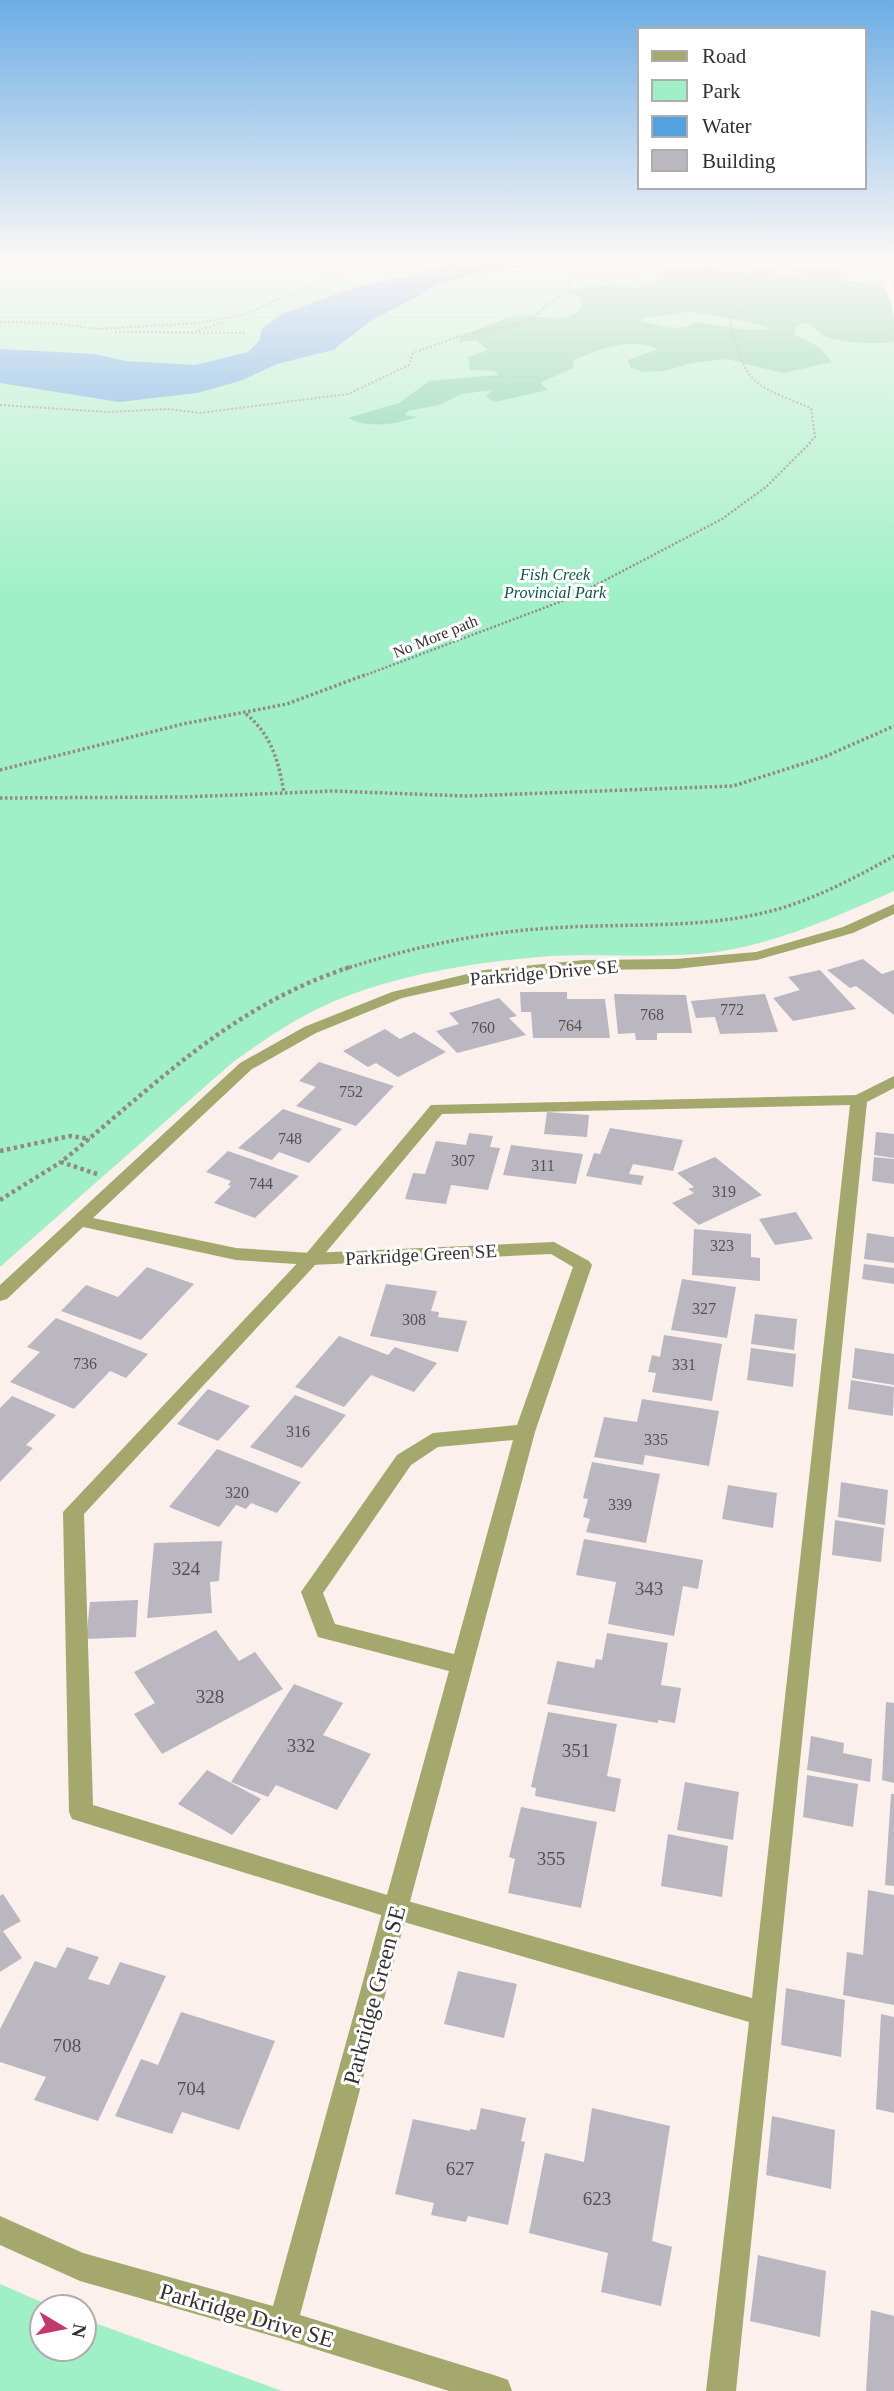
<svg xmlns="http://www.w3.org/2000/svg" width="894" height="2391" font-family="'Times New Roman',serif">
  <rect width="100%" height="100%" fill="#fbf0ec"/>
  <!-- green -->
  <path fill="#a0f0c7" d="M0 258H894V289L889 277 881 300 894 318V891C831 919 767 948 698 954 646 958 592 953 539 957 469 963 392 976 328 1004 294 1019 263 1041 233 1062L0 1267Z
    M0 2284 53 2307H42V2349H84V2319L282 2391H0Z"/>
  <!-- forest -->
  <path fill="#69cf9f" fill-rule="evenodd" d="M771 264 780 269 774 273 788 278 804 276 790 271C808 263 834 267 852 274L840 278C846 283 853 281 861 281 894 282 894 308 894 341 880 346 838 342 824 336 819 333 815 328 811 324L802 323 795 328V335L818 346 832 362 783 373 727 359 692 363 664 371 644 372 630 367 628 360 658 349C630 337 600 349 574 360L573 368 540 383 548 390 495 402 486 397 492 390 462 394 439 405 408 411 405 415 417 417C397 424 368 429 348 418L399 403 429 381 498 375 495 371 470 370 468 357 488 350 476 340 459 342 461 337C476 330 495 322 512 317 536 310 566 331 583 305L579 297 569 293 572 289 607 285 636 288 662 278V268L680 265 751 273 756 267ZM688 312C700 311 761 324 772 329L745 330 696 322 688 327 670 328 641 321 644 318Z"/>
  <!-- water -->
  <path fill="#53a2e0" d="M528 258H598L479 273 441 283 371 321 333 350 277 364 240 381 197 393 119 402 0 383V349L95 354 125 361 195 365 248 352 259 341 262 329 282 314 353 288 437 270Z"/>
  <!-- building -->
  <path fill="#bbb7c0" d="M863 959 882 974 894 970V1015L856 986 850 988 827 970Z
    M820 970 856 1009 793 1021 773 998 800 990 788 977Z
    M520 992H567V999H605L610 1038H533L531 1012H521Z
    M614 994 686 995 692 1033H657V1040H636L635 1033 618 1034Z
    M765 994 778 1032 720 1034 715 1017 696 1018 691 1001Z
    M499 998 517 1016 509 1018 526 1035 457 1053 436 1031 459 1024 449 1013Z
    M385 1029 400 1039 414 1032 446 1052 398 1077 376 1063 368 1067 343 1051Z
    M319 1062 394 1086 356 1126 296 1106 316 1087 299 1081Z
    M283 1109 342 1129 309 1163 279 1152 272 1160 238 1148Z
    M547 1112 589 1115 587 1137 544 1134Z
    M610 1128 683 1140 673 1171 633 1164 629 1174 644 1176 641 1185 586 1176 594 1153 600 1154Z
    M876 1132 894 1134V1158L874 1155Z
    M469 1133 493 1136 490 1147 500 1148 488 1190 451 1185 446 1204 405 1199 413 1173 425 1174 436 1141 466 1145Z
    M511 1145 583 1154 576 1184 503 1175Z
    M228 1151 299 1176 255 1218 214 1203 231 1186 228 1185 231 1181 206 1172Z
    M715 1157 762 1195 699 1225 672 1203 694 1193 688 1189 694 1187 677 1173Z
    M874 1157 894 1159V1184L872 1181Z
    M796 1212 813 1239 775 1245 759 1219Z
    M694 1229 751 1234V1257L760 1258V1281L692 1275Z
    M867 1233 894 1237V1263L864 1259Z
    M864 1264 894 1268V1284L862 1279Z
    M147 1267 194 1284 141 1340 61 1311 86 1285 118 1297Z
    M682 1279 736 1287 727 1338 671 1330Z
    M386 1284 437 1291 431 1311 439 1312 438 1317 467 1321 458 1352 370 1336Z
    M755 1314 797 1319 794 1350 751 1344Z
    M56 1318 148 1354 126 1378 110 1371 74 1409 10 1382 40 1352 27 1347Z
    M664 1335 722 1344 712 1401 652 1392 656 1373 648 1372 652 1355 660 1357Z
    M339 1336 388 1355 395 1347 437 1363 414 1392 371 1375 344 1407 295 1387Z
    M751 1348 796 1354 793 1387 747 1380Z
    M855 1348 894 1354V1385L852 1378Z
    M851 1380 894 1387 893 1416 848 1409Z
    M208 1389 250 1406 218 1441 177 1424Z
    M295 1395 346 1415 302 1468 250 1447Z
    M12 1396 56 1415 26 1445 33 1448 0 1482V1408Z
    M642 1399 719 1411 709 1466 645 1455 643 1465 594 1457 604 1417 637 1422Z
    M217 1449 301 1482 277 1513 251 1503 246 1509 236 1505 219 1527 169 1507Z
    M592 1462 660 1474 646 1543 586 1532 590 1519 583 1517 588 1499 583 1498Z
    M841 1482 888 1490 885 1525 838 1517Z
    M728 1485 777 1493 773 1528 722 1519Z
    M835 1520 884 1528 881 1562 832 1555Z
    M584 1539 703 1560 698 1589 683 1586 674 1636 608 1624 616 1582 576 1575Z
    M222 1541 219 1581 210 1582 212 1613 147 1618 154 1543Z
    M138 1600 136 1637 86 1639 90 1602Z
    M216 1630 239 1661 255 1652 283 1689 162 1754 134 1714 155 1703 134 1672Z
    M607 1633 668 1643 661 1685 681 1688 675 1723 658 1720V1723L547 1704 557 1661 594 1668 596 1659 602 1660Z
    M294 1684 343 1703 323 1735 371 1754 337 1810 276 1785 268 1797 231 1782Z
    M886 1702 894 1703V1783L882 1780Z
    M548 1712 617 1724 607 1776 621 1779 615 1812 535 1796 536 1788 531 1787Z
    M811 1736 844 1743 843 1753 872 1759 870 1782 807 1770Z
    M207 1770 261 1799 232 1835 178 1804Z
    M807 1775 858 1784 853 1827 803 1817Z
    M685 1782 739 1792 733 1840 677 1830Z
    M891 1794H894V1886L885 1885Z
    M521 1807 597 1822 581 1908 508 1893 515 1859 509 1857Z
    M668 1834 728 1846 722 1897 661 1886Z
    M868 1890 894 1895V2005L843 1995 847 1952 863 1955Z
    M3 1894 21 1921 3 1931 22 1958 0 1972V1896Z
    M67 1947 99 1957 88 1979 109 1985 120 1962 166 1976 98 2121 34 2100 46 2077 0 2062V2029L35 1961 56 1968Z
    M458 1971 517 1984 504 2038 444 2024Z
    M786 1988 845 2000 841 2057 781 2045Z
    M181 2012 275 2041 239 2130 182 2112 172 2134 115 2116 141 2059 158 2065Z
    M881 2014 894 2017V2113L876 2109Z
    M481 2108 526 2118 521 2141 525 2142 508 2225 468 2216 466 2222 431 2215 434 2203 395 2194 413 2119 470 2131V2129L476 2130Z
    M592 2108 670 2126 652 2241 672 2247 661 2306 601 2292 608 2253 529 2233 545 2153 584 2162Z
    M772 2116 835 2130 831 2189 766 2175Z
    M758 2255 826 2271 820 2337 750 2321Z
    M871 2310 894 2316V2391H866Z"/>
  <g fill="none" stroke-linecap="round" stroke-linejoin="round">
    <!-- path-far3 -->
    <path stroke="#918a87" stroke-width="2" stroke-dasharray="2 2" stroke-linecap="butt" d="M397 258 421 270
      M883 258 894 261
      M753 262 817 258
      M753 262 748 275 754 296 747 307 730 319C744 384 751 384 811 408L815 437 809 443
      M411 273 456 265 452 258
      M0 322 49 323 99 329
      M98 329 199 323 243 315 371 258
      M198 331 223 322
      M115 332 247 333
      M0 405 108 412 168 409 200 413 348 394 409 365 413 353 466 334 525 323 565 291 573 277 699 267 751 271"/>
    <!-- path-far2 -->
    <path stroke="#918a87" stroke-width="2.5" stroke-dasharray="2 2" stroke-linecap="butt" d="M363 676 573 597 722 519 766 487 811 442"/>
    <!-- path-far1 -->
    <path stroke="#918a87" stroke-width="3.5" stroke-dasharray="2.5 2.5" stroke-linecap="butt" d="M246 714C271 734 279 762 284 793
      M0 770 183 724 287 704 367 674
      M0 798 184 797 333 791 466 796 733 786 824 757 894 726
      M345 969C412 947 482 932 552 928 622 923 695 929 763 913 810 902 853 879 894 856"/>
    <!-- path -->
    <path stroke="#918a87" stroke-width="4.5" stroke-dasharray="3.5 3.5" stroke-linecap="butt" d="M0 1151 70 1136 90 1139
      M97 1174 61 1162C157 1084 229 1007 350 967
      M0 1200 61 1162"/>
    <!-- lane -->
    <path fill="#a4a86c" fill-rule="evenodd" d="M894 1076V1088L867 1102 736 2391H706L749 2022 397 1920 72 1819 69 1812 63 1512 305 1255 431 1105 856 1095ZM850 1105 752 1998 397 1898 93 1805 84 1514 317 1263 442 1114Z"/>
    <!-- street -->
    <path fill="#a4a86c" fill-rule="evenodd" d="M894 904V914L853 933 757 960 676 969 584 970 484 980 402 998 316 1033 252 1069 93 1218 236 1248 311 1253 554 1242 589 1261 592 1265 535 1432 300 2315 497 2376 508 2380 512 2391H449L283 2339 80 2281 0 2245V2216L83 2253 273 2306 449 1671 318 1637 301 1592 397 1455 433 1433 517 1425 573 1267 551 1254 311 1265 236 1260 83 1227 7 1299 0 1301V1285L240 1063 304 1027 392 992 484 970 584 960 676 959 756 952 843 927ZM513 1440 454 1654 335 1624 323 1593 411 1465 438 1447Z"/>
  </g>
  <!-- sky -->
  <linearGradient id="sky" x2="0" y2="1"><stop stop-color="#6cade5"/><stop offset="0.44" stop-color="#fdf8f6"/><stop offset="1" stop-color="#fdf8f6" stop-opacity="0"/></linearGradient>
  <rect width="894" height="593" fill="url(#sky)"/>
  <g text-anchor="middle" stroke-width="6" stroke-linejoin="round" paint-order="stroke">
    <!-- far-park labels -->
    <g font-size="16" font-style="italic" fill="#055a3b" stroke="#fff">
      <text x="555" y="580">Fish Creek<tspan x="555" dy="18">Provincial Park</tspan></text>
    </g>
    <!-- far-street labels -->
    <g font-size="16" fill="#34302f" stroke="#fff">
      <text transform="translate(435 636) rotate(-22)" y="6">No More path</text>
    </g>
    <!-- number labels -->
    <g font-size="16" fill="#565253">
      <text x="732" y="1015">772</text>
      <text x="652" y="1020">768</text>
      <text x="570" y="1031">764</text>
      <text x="483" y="1033">760</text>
      <text x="351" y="1097">752</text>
      <text x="290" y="1144">748</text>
      <text x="463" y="1166">307</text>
      <text x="543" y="1171">311</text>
      <text x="261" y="1189">744</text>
      <text x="724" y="1197">319</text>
      <text x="722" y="1251">323</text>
      <text x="704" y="1314">327</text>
      <text x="414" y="1325">308</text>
      <text x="85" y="1369">736</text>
      <text x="684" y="1370">331</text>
      <text x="298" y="1437">316</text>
      <text x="656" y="1445">335</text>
      <text x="237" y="1498">320</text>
      <text x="620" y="1510">339</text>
    </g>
    <!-- street labels -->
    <g font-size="19" fill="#34302f" stroke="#fff">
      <text transform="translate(544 972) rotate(-5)" y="7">Parkridge Drive SE</text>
      <text transform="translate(421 1254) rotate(-3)" y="7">Parkridge Green SE</text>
    </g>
    <!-- near-number labels -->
    <g font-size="19" fill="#565253">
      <text x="186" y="1575">324</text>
      <text x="649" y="1595">343</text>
      <text x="210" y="1703">328</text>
      <text x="301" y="1752">332</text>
      <text x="576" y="1757">351</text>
      <text x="551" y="1865">355</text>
      <text x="67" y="2052">708</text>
      <text x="191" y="2095">704</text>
      <text x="460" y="2175">627</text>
      <text x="597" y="2205">623</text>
    </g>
    <!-- near-street labels -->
    <g font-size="23" fill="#34302f" stroke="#fff">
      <text transform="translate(374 1995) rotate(-75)" y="8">Parkridge Green SE</text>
      <text transform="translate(247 2315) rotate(16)" y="8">Parkridge Drive SE</text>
    </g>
  </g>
  <!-- legend -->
  <rect x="638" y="28" width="228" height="161" fill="#ffffff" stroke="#aeacac" stroke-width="2"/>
  <rect x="652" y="51" width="35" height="10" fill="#a4a86c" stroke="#aeacac" stroke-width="2"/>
  <text x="702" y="63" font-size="21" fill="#34302f">Road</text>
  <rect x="652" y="80" width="35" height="21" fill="#a0f0c7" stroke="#aeacac" stroke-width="2"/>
  <text x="702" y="98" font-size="21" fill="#34302f">Park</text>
  <rect x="652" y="116" width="35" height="21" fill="#53a2e0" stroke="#aeacac" stroke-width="2"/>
  <text x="702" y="133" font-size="21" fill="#34302f">Water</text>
  <rect x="652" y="150" width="35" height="21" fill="#bbb7c0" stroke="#aeacac" stroke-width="2"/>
  <text x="702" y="168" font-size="21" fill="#34302f">Building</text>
  <!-- north arrow -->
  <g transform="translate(63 2328) rotate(100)"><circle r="33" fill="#ffffff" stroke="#aeacac" stroke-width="2"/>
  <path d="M0-5L12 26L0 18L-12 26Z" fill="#c4386b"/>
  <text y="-10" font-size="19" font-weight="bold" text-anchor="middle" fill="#34302f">N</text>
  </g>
</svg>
